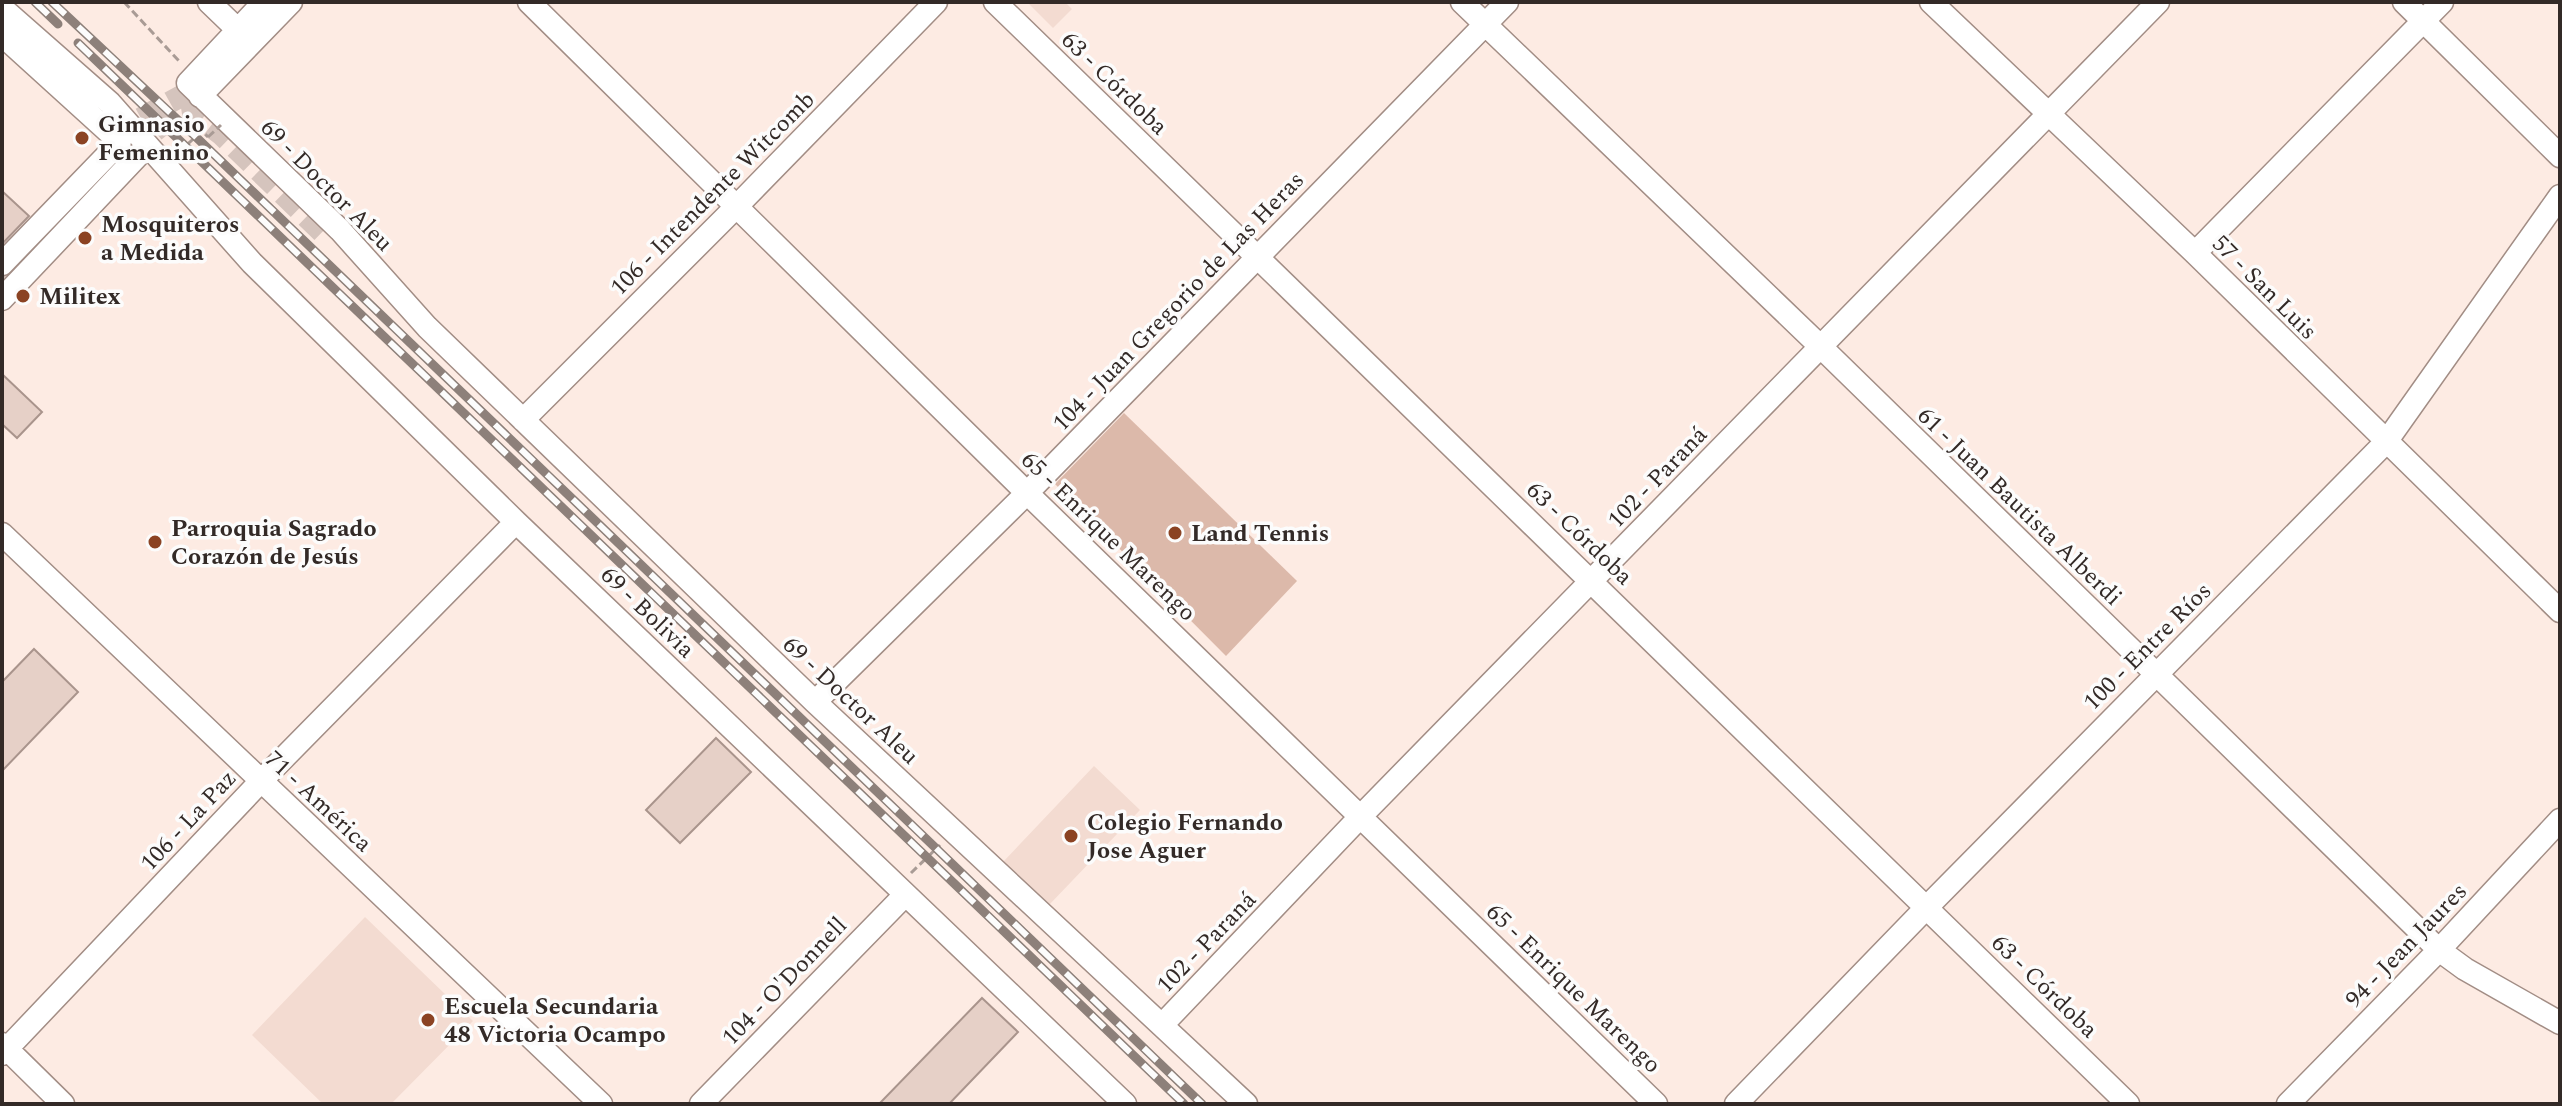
<svg xmlns="http://www.w3.org/2000/svg" width="2562" height="1106" font-family="Spectral,serif">
  <rect width="100%" height="100%" fill="#fdebe3"/>
  <!-- built -->
  <path fill="#f3dbd1" d="M1027 2H1065L1072 9 1053 28Z
    M1094 766 1140 810 1049 905 1003 862Z
    M365 917 473 1021 391 1104H323L252 1035Z"/>
  <!-- green -->
  <path fill="#dcb9aa" d="M1124 413 1297 581 1226 656 1055 484Z"/>
  <!-- building -->
  <path fill="#e6d0c7" stroke="#a9948c" stroke-width="2" d="M2 191 29 216 2 244Z
    M2 374 42 412 17 438 2 424Z
    M34 649 78 692 2 771V682Z
    M716 738 751 772 680 843 646 810Z
    M982 998 1018 1032 949 1104H879Z"/>
  <g fill="none" stroke-linecap="round" stroke-linejoin="round">
    <!-- street-tunnel -->
    <path stroke="#d5c4bd" stroke-width="22" stroke-dasharray="22 11" stroke-linecap="butt" d="M111 118 122 124H131L183 95 206 77
      M129 152 173 116 193 113 222 135 325 235
      M2 282 71 211"/>
    <defs>
      <path id="street" d="M209 2 237 29
        M264 2 188 83 340 230 427 327 815 702 1246 1104
        M529 2 1027 493 1656 1104
        M995 2 2128 1104
        M1462 2 1821 347 2439 950 2465 969 2560 1023
        M1931 2 2195 253 2560 611
        M2404 2 2560 156
        M2 8 110 103 252 263 516 522 1125 1104
        M2 35 120 142 2 264
        M200 96 291 2
        M2195 253 2442 2
        M2 299 147 146
        M523 420 737 206 936 2
        M2 534 601 1104
        M815 702 1027 493 1507 2
        M1163 1024 1360 817 2158 2
        M2 1044 63 1104
        M2 1054 260 782 516 522
        M701 1104 905 895
        M1736 1104 1927 907 2386 442 2560 196
        M2288 1104 2439 950 2560 820"/>
    </defs>
    <!-- street casing -->
    <use href="#street" stroke="#a28d85" stroke-width="25"/>
    <!-- path -->
    <path stroke="#a99b95" stroke-width="3" stroke-dasharray="8 4" stroke-linecap="butt" d="M124 2 179 61
      M179 152 202 131 208 137
      M911 873 940 845"/>
    <!-- street -->
    <use href="#street" stroke="#fff" stroke-width="22"/>
    <defs>
      <path id="rail" d="M35 2 58 24
        M52 2 196 137 1202 1104
        M78 43 1184 1104"/>
    </defs>
    <!-- rail casing -->
    <use href="#rail" stroke="#8d807a" stroke-width="9"/>
    <!-- rail -->
    <use href="#rail" stroke="#fcfcfc" stroke-width="6" stroke-dasharray="18" stroke-linecap="butt"/>
    <!-- path-bridge -->
    <path stroke="#a99b95" stroke-width="3" stroke-dasharray="8 4" stroke-linecap="butt" d="M208 137 221 125"/>
  </g>
  <!-- markers -->
  <g fill="#8b4323" stroke="#fcfcfc" stroke-width="3">
    <circle cx="82" cy="138" r="8"/>
    <circle cx="85" cy="238" r="8"/>
    <circle cx="23" cy="296" r="8"/>
    <circle cx="1175" cy="533" r="8"/>
    <circle cx="155" cy="542" r="8"/>
    <circle cx="1071" cy="836" r="8"/>
    <circle cx="428" cy="1020" r="8"/>
  </g>
  <g text-anchor="middle" stroke-width="7" stroke-linejoin="round" paint-order="stroke">
    <!-- street labels -->
    <g font-size="24" fill="#332a27" stroke="#fcfcfc">
      <text transform="translate(1115 83) rotate(44)" y="8">63 - Córdoba</text>
      <text transform="translate(327 185) rotate(45)" y="8">69 - Doctor Aleu</text>
      <text transform="translate(712 193) rotate(-45)" y="8">106 - Intendente Witcomb</text>
      <text transform="translate(2265 287) rotate(45)" y="8">57 - San Luis</text>
      <text transform="translate(1178 301) rotate(-46)" y="8">104 - Juan Gregorio de Las Heras</text>
      <text transform="translate(1657 477) rotate(-46)" y="8">102 - Paraná</text>
      <text transform="translate(2020 506) rotate(44)" y="8">61 - Juan Bautista Alberdi</text>
      <text transform="translate(1580 533) rotate(44)" y="8">63 - Córdoba</text>
      <text transform="translate(1109 536) rotate(44)" y="8">65 - Enrique Marengo</text>
      <text transform="translate(648 612) rotate(44)" y="8">69 - Bolivia</text>
      <text transform="translate(2147 646) rotate(-45)" y="8">100 - Entre Ríos</text>
      <text transform="translate(851 700) rotate(43)" y="8">69 - Doctor Aleu</text>
      <text transform="translate(319 801) rotate(43)" y="8">71 - América</text>
      <text transform="translate(188 820) rotate(-47)" y="8">106 - La Paz</text>
      <text transform="translate(1206 942) rotate(-46)" y="8">102 - Paraná</text>
      <text transform="translate(2406 945) rotate(-46)" y="8">94 - Jean Jaures</text>
      <text transform="translate(784 981) rotate(-46)" y="8">104 - O'Donnell</text>
      <text transform="translate(2045 986) rotate(44)" y="8">63 - Córdoba</text>
      <text transform="translate(1574 988) rotate(44)" y="8">65 - Enrique Marengo</text>
    </g>
    <!-- poi labels -->
    <g font-size="24" font-weight="bold" fill="#332a27" stroke="#fcfcfc" text-anchor="start">
      <text x="98" y="132">Gimnasio<tspan x="98" dy="28">Femenino</tspan></text>
      <text x="101" y="232">Mosquiteros<tspan x="101" dy="28">a Medida</tspan></text>
      <text x="39" y="304">Militex</text>
      <text x="171" y="536">Parroquia Sagrado<tspan x="171" dy="28">Corazón de Jesús</tspan></text>
      <text x="1191" y="541">Land Tennis</text>
      <text x="1087" y="830">Colegio Fernando<tspan x="1087" dy="28">Jose Aguer</tspan></text>
      <text x="444" y="1014">Escuela Secundaria<tspan x="444" dy="28">48 Victoria Ocampo</tspan></text>
    </g>
  </g>
  <!-- border -->
  <rect width="2562" height="1106" fill="none" stroke="#332a27" stroke-width="8"/>
</svg>
